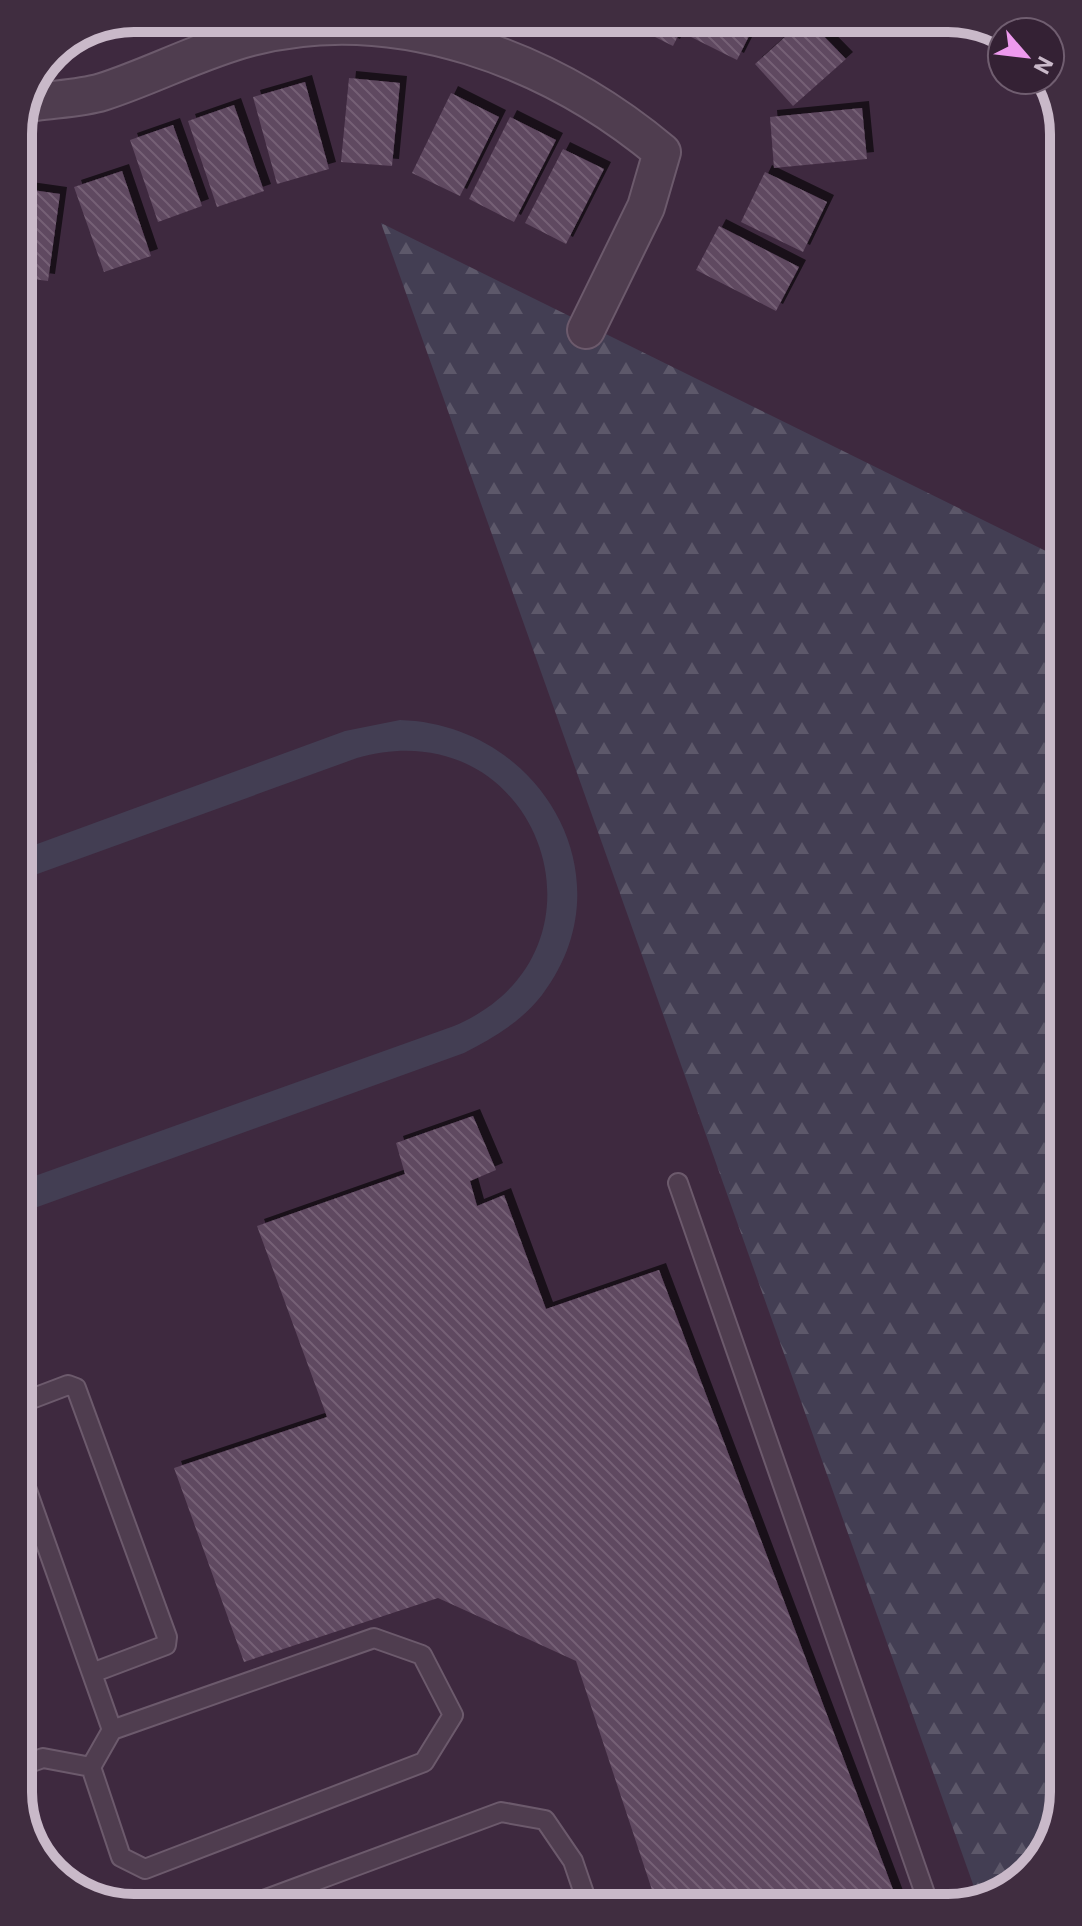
<svg xmlns="http://www.w3.org/2000/svg" width="1082" height="1926" font-family="Roboto,sans-serif">
  <defs>
    <pattern id="forest-firs" width="22" height="20" patternUnits="userSpaceOnUse" patternTransform="scale(2)"><rect width="22" height="20" fill="#433e53"/><path d="M5 1l3.5 6h-7zM16 11l3.5 6h-7z" fill="#5d586a"/></pattern>
    <pattern id="building-back-hatch" width="6" height="6" patternUnits="userSpaceOnUse" patternTransform="scale(2)"><rect width="6" height="6" fill="#5f4860"/><path d="M-1 5l2 2M0 0l6 6M5-1l2 2" fill="none" stroke="#756075"/></pattern>
    <filter id="shadow"><feDropShadow dx="7" dy="-7" stdDeviation="0" flood-color="#0009"/></filter>
  </defs>
  <rect width="100%" height="100%" fill="#3e293f"/>
  <!-- grass -->
  <path fill="#433e53" d="M400 720C540 724 631 878 542 995 521 1022 493 1038 464 1053L18 1214V1182L454 1026C627 953 539 705 357 758L18 881V851L345 731Z"/>
  <!-- forest -->
  <path fill="url(#forest-firs)" d="M381 223 1064 560V1793L1045 1856 999 1896 979 1901Z"/>
  <!-- building -->
  <path fill="url(#building-back-hatch)" filter="url(#shadow)" d="M585 18H619L612 32Z
    M630 18H687L673 46 627 23Z
    M701 18H758L737 60 691 37Z
    M806 18 846 59 793 106 755 64Z
    M349 78 400 83 392 166 341 162Z
    M305 82 329 169 277 184 253 97Z
    M451 93 499 117 460 196 412 173Z
    M234 105 264 191 217 207 188 121Z
    M862 108 867 159 774 168 770 117Z
    M510 117 556 140 514 222 469 199Z
    M173 125 202 206 158 222 130 140Z
    M563 149 604 169 566 244 525 223Z
    M122 171 151 256 104 272 74 187Z
    M765 172 827 202 803 252 741 222Z
    M18 188 60 194 48 281 18 277Z
    M719 226 799 267 776 311 696 270Z
    M473 1116 496 1170 470 1181 477 1206 504 1195 546 1309 659 1270 900 1908H658L576 1661 438 1598 244 1662 174 1468 327 1417 257 1226 405 1174 396 1143Z"/>
  <g fill="none" stroke-linecap="round" stroke-linejoin="round">
    <defs>
      <path id="service" d="M678 1183 930 1908
        M18 1404 68 1385 76 1388 167 1637 166 1645 92 1673
        M18 1465 112 1730
        M374 1638 422 1655 453 1715 424 1762 145 1869 121 1857 91 1767 112 1730Z
        M18 1767 43 1758 91 1767
        M242 1908 501 1812 545 1820 573 1861 589 1908"/>
      <path id="minor" d="M33 95 36 102C57 99 82 98 102 92 152 76 200 50 251 37 396 0 551 59 662 152L646 207 586 330"/>
    </defs>
    <!-- service casing -->
    <use href="#service" stroke="#6c5a6c" stroke-width="22"/>
    <!-- minor casing -->
    <use href="#minor" stroke="#6c5a6c" stroke-width="40"/>
    <!-- service -->
    <use href="#service" stroke="#4f3d4f" stroke-width="18"/>
    <!-- minor -->
    <use href="#minor" stroke="#4f3d4f" stroke-width="36"/>
  </g>
  <!-- crop -->
  <path d="M0 0H1082V1926H0ZM134 32H948A102 102 0 0 1 1050 134V1792A102 102 0 0 1 948 1894H134A102 102 0 0 1 32 1792V134A102 102 0 0 1 134 32Z" fill="#402d40" fill-rule="evenodd"/>
  <path fill="none" stroke="#c9b9c9" stroke-width="10" d="M134 32H948A102 102 0 0 1 1050 134V1792A102 102 0 0 1 948 1894H134A102 102 0 0 1 32 1792V134A102 102 0 0 1 134 32Z"/>
  <!-- north arrow -->
  <g transform="translate(1026 56) rotate(118)"><circle r="38" fill="#342134" stroke="#705e70" stroke-width="2"/>
  <path d="M0-6L14 30L0 20L-14 30Z" fill="#ee9aee"/>
  <text y="-12" font-size="22" font-weight="bold" text-anchor="middle" fill="#c9b9c9">N</text>
  </g>
</svg>
